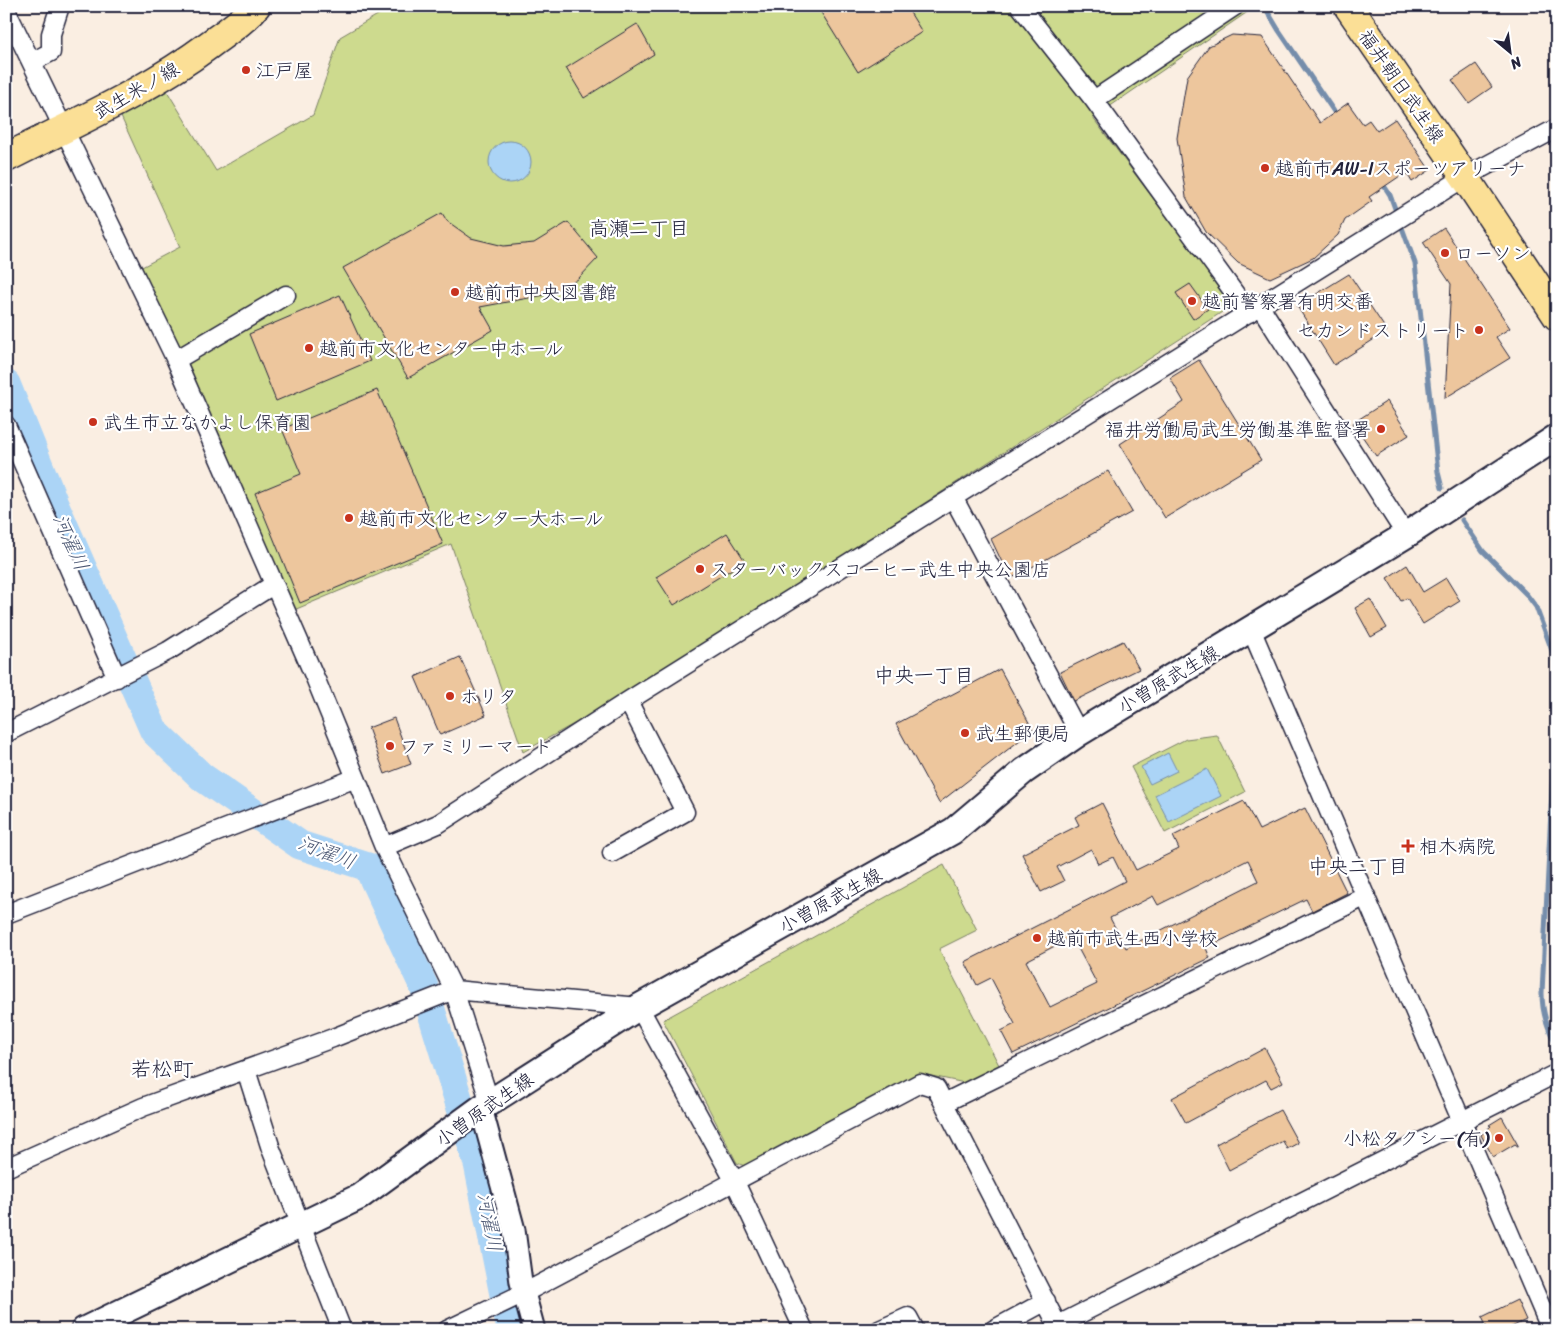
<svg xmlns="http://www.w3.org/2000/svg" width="1563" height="1336" font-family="Sriracha,'Klee One',sans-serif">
  <rect width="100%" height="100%" fill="#faeee2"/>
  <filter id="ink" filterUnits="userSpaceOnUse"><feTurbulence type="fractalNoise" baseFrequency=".02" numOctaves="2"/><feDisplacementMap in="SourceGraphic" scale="10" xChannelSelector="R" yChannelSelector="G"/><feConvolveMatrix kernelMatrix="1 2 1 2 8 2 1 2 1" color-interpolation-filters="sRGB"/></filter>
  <g filter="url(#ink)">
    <!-- green -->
    <path fill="#cdda8e" stroke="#787e64" d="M393 6H1246L1249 11 1093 118 1233 305 621 698 523 752 451 544 294 610 140 268 180 247 118 110 167 91 216 171 313 115 340 37Z
      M1217 735 1245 792 1165 833 1131 767 1186 739Z
      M944 865 977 930 939 949 1000 1067 965 1083 922 1074 752 1165 747 1167 737 1163 663 1020Z"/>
    <!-- water -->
    <path fill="#abd4f6" stroke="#748dab" d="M489 162a21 21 0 1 1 42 0a21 21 0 1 1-42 0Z
      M1168 753 1177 771 1150 784 1141 767Z
      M1207 769 1221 796 1169 822 1155 795Z"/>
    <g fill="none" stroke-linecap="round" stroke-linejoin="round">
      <!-- stream -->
      <path stroke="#748dab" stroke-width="5" d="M1262 6 1266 9 1278 29 1337 116
        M1381 181 1390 195 1415 263 1438 472 1442 488
        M1462 520 1483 551 1527 595 1536 607 1554 656 1557 670
        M1557 688 1542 993C1542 1014 1548 1028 1557 1047"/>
      <!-- river -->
      <path stroke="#abd4f6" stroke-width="29" d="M6 384 54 503 154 731 202 777 300 845 368 867 424 987 478 1164 511 1330"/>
    </g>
    <!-- building -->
    <path fill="#edc69d" stroke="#22223b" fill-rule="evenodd" d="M817 6H906L922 32 858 72Z
      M637 24 654 54 584 98 566 68Z
      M1232 35 1262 37 1320 123 1348 103 1363 124 1369 120 1377 131 1395 119 1430 170 1412 182 1406 172 1369 197 1372 201 1345 220 1338 235 1313 258 1270 278 1238 263 1206 232 1186 197 1177 138 1187 77 1209 46Z
      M1476 64 1492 87 1469 103 1452 80Z
      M442 213 447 221 471 238 504 246 534 243 568 222 598 258 578 279 562 289 545 295 480 307 493 330 408 378 343 268Z
      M1444 228 1510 328 1496 337 1510 358 1445 398 1451 284 1423 242Z
      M1349 274 1387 331 1334 365 1297 306Z
      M1190 284 1208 309 1193 319 1176 293Z
      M340 295 370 361 276 401 249 334Z
      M1199 360 1261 460 1165 518 1120 444 1184 402 1170 378Z
      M377 390 443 544 300 603 255 493 301 474 282 429Z
      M1387 401 1409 435 1376 456 1353 423Z
      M1108 471 1132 512 1010 579 991 539Z
      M727 533 745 561 674 605 656 577Z
      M1407 565 1423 592 1446 578 1460 601 1423 624 1407 598 1401 601 1387 578Z
      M1370 599 1387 628 1371 637 1355 608Z
      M1123 641 1139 669 1074 701 1060 672Z
      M460 657 486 715 440 735 415 677Z
      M1000 669 1033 730 939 803 896 724Z
      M394 718 411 764 385 774 368 728Z
      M1244 801 1259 830 1305 808 1347 893 1312 911 1306 899 1206 948 1210 958 1013 1054 1001 1031 1015 1024 991 978 977 985 965 962 1125 881 1113 857 1098 864 1091 849 1057 867 1064 881 1041 892 1022 854 1079 825 1075 817 1102 803 1136 870 1179 849 1173 836ZM1248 860 1258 881 1126 948 1110 918 1153 896 1158 905ZM1072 937 1097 984 1050 1007 1026 961Z
      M1265 1048 1283 1082 1271 1088 1266 1080 1186 1123 1172 1098Z
      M1280 1110 1298 1143 1287 1149 1283 1141 1229 1170 1216 1144Z
      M1502 1117 1519 1147 1515 1144 1493 1157 1481 1135 1491 1126 1489 1125Z
      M1517 1300 1526 1320 1505 1330H1488L1482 1317Z"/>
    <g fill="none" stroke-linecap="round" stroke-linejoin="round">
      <defs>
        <path id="minor" d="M1020 6 1094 100 1249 313
          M6 10 176 360 316 680 384 847 454 990 490 1103
          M32 62 51 52V34L60 6
          M1094 100 1235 6
          M1260 306 1406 535
          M176 360 286 295
          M6 425 117 678
          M953 497 1079 733
          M1251 629 1551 1330
          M6 733 168 651 273 585
          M384 847 438 824 628 701 1465 177 1557 128
          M612 853 685 812 628 701
          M6 914 356 778
          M246 1070 271 1149 342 1330
          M944 1103 1366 896
          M6 1168 143 1107 333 1038 454 990 639 1007 735 1182 804 1330
          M1058 1325 1557 1073
          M447 1330 524 1293 920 1083 936 1088 1060 1330
          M879 1330 908 1317 915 1330
          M993 1330 1046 1301"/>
        <path id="tertiary" d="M481 1108 514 1230 521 1282 534 1330"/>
        <path id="secondary" d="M84 1330 359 1197 481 1108 639 1007 953 831 1024 771 1079 733 1406 535 1557 437"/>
        <path id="primary" d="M1348 6 1465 177 1557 316
          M6 158C76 122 146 92 209 45 225 33 243 22 256 6"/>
      </defs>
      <!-- minor casing -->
      <use href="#minor" stroke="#22223b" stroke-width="21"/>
      <!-- tertiary casing -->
      <use href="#tertiary" stroke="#22223b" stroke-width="25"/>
      <!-- secondary casing -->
      <use href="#secondary" stroke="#22223b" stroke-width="29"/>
      <!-- primary casing -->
      <use href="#primary" stroke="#22223b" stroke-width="31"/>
      <!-- minor -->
      <use href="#minor" stroke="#fff" stroke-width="18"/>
      <!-- tertiary -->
      <use href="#tertiary" stroke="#fff" stroke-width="21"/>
      <!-- secondary -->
      <use href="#secondary" stroke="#fff" stroke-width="25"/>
      <!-- primary -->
      <use href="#primary" stroke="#fbdf96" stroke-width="28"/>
    </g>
  </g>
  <!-- markers -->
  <g fill="#c8321e" stroke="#fff" stroke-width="2">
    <circle cx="246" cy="70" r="5"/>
    <circle cx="1265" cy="168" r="5"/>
    <circle cx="1445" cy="253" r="5"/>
    <circle cx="455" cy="292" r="5"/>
    <circle cx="1192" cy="301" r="5"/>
    <circle cx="1479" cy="330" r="5"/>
    <circle cx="309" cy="348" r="5"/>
    <circle cx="93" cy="422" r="5"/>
    <circle cx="1381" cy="429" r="5"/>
    <circle cx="349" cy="518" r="5"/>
    <circle cx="700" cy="569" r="5"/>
    <circle cx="450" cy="696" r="5"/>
    <circle cx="965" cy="733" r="5"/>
    <circle cx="390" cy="746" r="5"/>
    <path d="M1405.5 838.5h5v5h5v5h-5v5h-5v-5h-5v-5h5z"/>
    <circle cx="1037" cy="938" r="5"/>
    <circle cx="1499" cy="1138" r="5"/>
  </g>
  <g text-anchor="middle" stroke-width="4.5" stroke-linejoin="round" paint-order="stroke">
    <!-- poi labels -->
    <g font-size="19" fill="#22223b" stroke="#fff" text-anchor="start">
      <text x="256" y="77">江戸屋</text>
      <text x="1275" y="175">越前市AW-Iスポーツアリーナ</text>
      <text x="1455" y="260">ローソン</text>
      <text x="465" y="299">越前市中央図書館</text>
      <text x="1202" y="308">越前警察署有明交番</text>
      <text x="1469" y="337" text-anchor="end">セカンドストリート</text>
      <text x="319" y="355">越前市文化センター中ホール</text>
      <text x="103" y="429">武生市立なかよし保育園</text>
      <text x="1371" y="436" text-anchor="end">福井労働局武生労働基準監督署</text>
      <text x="359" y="525">越前市文化センター大ホール</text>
      <text x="710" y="576">スターバックスコーヒー武生中央公園店</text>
      <text x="460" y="703">ホリタ</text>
      <text x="975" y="740">武生郵便局</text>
      <text x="400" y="753">ファミリーマート</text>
      <text x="1419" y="853">相木病院</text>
      <text x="1047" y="945">越前市武生西小学校</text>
      <text x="1489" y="1145" text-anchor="end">小松タクシー(有)</text>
    </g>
    <!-- street labels -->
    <g font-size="19" fill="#22223b" stroke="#fff">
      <text transform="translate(1402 86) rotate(55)" y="7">福井朝日武生線</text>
      <text transform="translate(136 90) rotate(-30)" y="7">武生米ノ線</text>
      <text transform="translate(1168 679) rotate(-31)" y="7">小曽原武生線</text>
      <text transform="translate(830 900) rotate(-29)" y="7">小曽原武生線</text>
      <text transform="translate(484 1109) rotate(-35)" y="7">小曽原武生線</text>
    </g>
    <!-- neighbourhood labels -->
    <g font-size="20" fill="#22223b" stroke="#fff">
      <text x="639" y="235">高瀬二丁目</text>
      <text x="924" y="682">中央一丁目</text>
      <text x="1358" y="873">中央二丁目</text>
    </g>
    <!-- water labels -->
    <g font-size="20" font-style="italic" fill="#4b5773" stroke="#fff">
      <text transform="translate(71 542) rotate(66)" y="7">河濯川</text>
      <text transform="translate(327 852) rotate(21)" y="7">河濯川</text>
      <text transform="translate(490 1222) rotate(79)" y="7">河濯川</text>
    </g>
    <!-- quarter labels -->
    <g font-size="21" fill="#22223b" stroke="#fff">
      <text x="162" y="1076">若松町</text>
    </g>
  </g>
  <!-- margin -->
  <rect width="1563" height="1336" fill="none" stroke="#fff" stroke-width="25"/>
  <rect x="12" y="12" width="1538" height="1311" fill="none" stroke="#22223b" stroke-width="2" filter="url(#ink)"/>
  <!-- north arrow -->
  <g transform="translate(1510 52) rotate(151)" stroke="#ffffff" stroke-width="4" paint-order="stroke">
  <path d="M0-4L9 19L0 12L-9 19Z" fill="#22223b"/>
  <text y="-8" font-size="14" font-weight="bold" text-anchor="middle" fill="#22223b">N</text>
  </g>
</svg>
